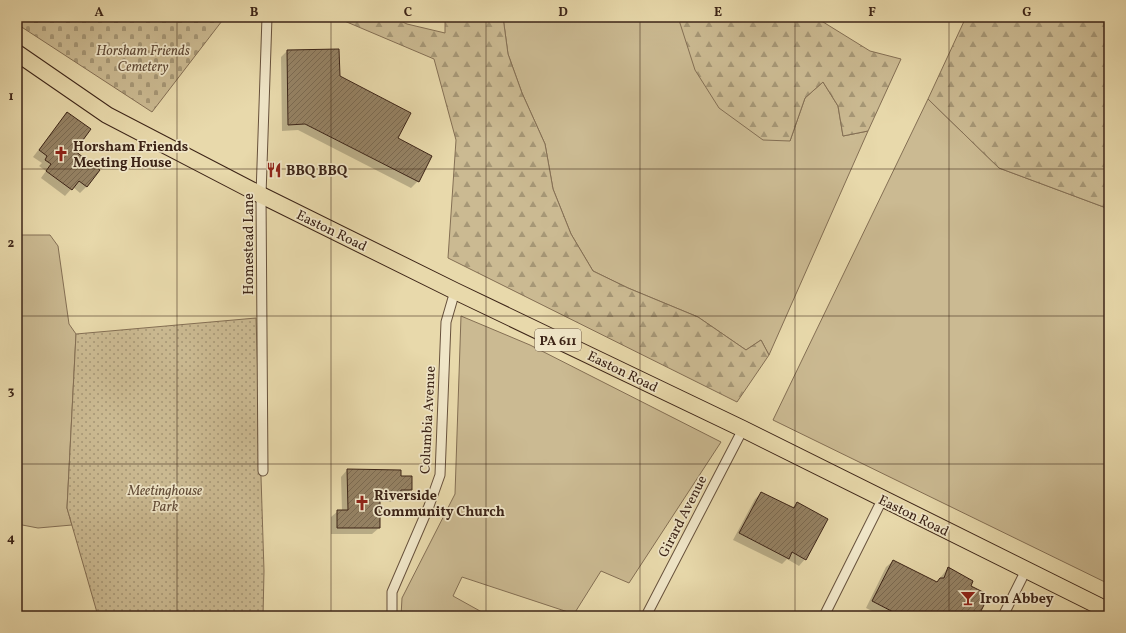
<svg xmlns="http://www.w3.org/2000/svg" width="1126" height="633" font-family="Vollkorn,serif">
  <defs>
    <pattern id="forest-firs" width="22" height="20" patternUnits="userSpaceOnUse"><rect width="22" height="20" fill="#cbba92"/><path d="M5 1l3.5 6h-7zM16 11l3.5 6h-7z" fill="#a69776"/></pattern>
    <pattern id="cemetery-stones" width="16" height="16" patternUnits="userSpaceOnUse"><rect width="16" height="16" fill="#cbba92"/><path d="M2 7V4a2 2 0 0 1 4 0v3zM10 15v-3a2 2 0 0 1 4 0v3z" fill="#a69776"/></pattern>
    <pattern id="park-dots" width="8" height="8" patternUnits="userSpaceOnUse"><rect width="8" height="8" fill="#cbba92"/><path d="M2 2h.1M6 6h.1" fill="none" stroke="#a69776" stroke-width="1.8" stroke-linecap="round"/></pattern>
    <pattern id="building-hatch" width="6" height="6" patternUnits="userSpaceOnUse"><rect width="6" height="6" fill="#958264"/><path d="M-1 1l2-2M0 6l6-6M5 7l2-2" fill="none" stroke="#7b6a51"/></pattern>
  </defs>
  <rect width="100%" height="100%" fill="#e8d9ab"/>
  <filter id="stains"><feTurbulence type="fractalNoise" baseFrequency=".005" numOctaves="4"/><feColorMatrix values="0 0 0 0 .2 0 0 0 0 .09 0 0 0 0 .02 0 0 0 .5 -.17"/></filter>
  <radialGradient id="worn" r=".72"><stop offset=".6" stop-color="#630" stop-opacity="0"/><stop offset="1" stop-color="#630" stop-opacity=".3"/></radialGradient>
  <!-- green -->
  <path fill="#cbba92" stroke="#846f54" d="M503 17H678L790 141 805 98 823 82 838 106 843 136 868 131 769 355 761 340 746 350 698 317 628 288 593 271 571 234 553 189 545 144 522 93 508 54Z
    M928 99 999 168 1109 209V584L773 420Z
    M17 235H50L58 246 69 324 76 334 67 508 72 525 38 528 17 524Z
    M461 316 530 345 721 442 629 583 601 571 574 614 462 577 453 596 489 616H401L402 598 455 494Z"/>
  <!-- forest -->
  <path fill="url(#forest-firs)" stroke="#846f54" d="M335 17H392L407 24 445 33V17H503L508 54 522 93 545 144 553 189 571 234 593 271 628 288 698 317 746 350 761 340 769 355 737 402 448 258 456 140 434 59Z
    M678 17H815L870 51 901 59 868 131 843 136 838 106 823 82 805 98 790 141 763 140 719 108 695 70Z
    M966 17H1109V209L999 168 928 99Z"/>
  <!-- cemetery -->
  <path fill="url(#cemetery-stones)" stroke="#846f54" d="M17 17H225L152 112 17 24Z"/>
  <!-- park -->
  <path fill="url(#park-dots)" stroke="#846f54" d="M256 318 264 571 263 616H98L67 508 76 334Z"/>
  <!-- shadow -->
  <path fill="#0003" d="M287 51 397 139 431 156 418 181 411 188 298 130 282 131 281 57Z
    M67 113 73 151 87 186 80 193 73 187 65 196 41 178 46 171 39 166 42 163 33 157Z
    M347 470 400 476 411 489 405 496H399L393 502H379V528L372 534H331V517L338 511H342L341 477Z
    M761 493 792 508 797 503 805 559 799 566 787 559 782 564 733 540 755 499Z
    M893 561 936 583 948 568 970 586 978 602 979 612 975 616H882L866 608 886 567Z"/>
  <!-- building -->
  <path fill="url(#building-hatch)" stroke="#3c2417" d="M339 49 340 76 411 113 398 138 432 156 419 182 305 124 288 125 287 50Z
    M67 112 91 129 75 151 100 170 87 187 79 181 72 190 46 171 51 164 45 160 47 156 39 150Z
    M347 469 401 470V476H412V490H401L400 496H380V528H337V510H348Z
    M761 492 794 508 797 502 828 519 806 560 792 552 789 559 739 533Z
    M893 560 937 582 940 578H944L948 567 973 581 971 586 985 593 979 602 984 605 980 613 974 611 972 616H901L872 601Z"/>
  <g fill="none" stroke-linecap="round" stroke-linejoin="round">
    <defs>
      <path id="street" d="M263 471 261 195 267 17
        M392 616V592L429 506 440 475 446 322 455 291
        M646 616 743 429
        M824 616 882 500
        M1003 616 1026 570"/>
      <path id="highway" d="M17 53 107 115 261 195 455 291 743 429 1109 611"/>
    </defs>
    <!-- street casing -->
    <use href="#street" stroke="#67513c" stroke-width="11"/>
    <!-- highway casing -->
    <use href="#highway" stroke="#3c2417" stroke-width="18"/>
    <!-- street -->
    <use href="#street" stroke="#f0e6c8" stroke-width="9"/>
    <!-- highway -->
    <use href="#highway" stroke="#e8d9ab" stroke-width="16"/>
  </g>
  <!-- grid -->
  <path fill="none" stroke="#3c2417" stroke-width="1" stroke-opacity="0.55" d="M177 17V616M331 17V616M486 17V616M640 17V616M795 17V616M949 17V616M17 169H1109M17 316H1109M17 464H1109"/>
  <!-- icons -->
  <defs>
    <symbol id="church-bare" viewBox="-9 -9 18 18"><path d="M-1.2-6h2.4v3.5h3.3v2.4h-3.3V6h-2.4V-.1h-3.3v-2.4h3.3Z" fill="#8f2418" stroke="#f0e6c8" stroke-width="2.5" paint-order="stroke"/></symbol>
    <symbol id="restaurant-bare" viewBox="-9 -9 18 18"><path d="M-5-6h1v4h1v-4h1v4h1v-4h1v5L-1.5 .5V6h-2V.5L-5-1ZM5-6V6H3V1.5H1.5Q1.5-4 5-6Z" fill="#8f2418" stroke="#f0e6c8" stroke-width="2.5" paint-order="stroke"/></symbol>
    <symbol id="bar-bare" viewBox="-9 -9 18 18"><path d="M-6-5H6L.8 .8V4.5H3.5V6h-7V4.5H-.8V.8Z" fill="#8f2418" stroke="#f0e6c8" stroke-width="2.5" paint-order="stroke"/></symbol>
  </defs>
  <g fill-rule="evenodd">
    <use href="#church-bare" x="50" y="143" width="22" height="22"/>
    <use href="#restaurant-bare" x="263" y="159" width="22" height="22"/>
    <use href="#church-bare" x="351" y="492" width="22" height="22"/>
    <use href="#bar-bare" x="957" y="587" width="22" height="22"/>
  </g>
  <g text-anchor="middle" stroke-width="3.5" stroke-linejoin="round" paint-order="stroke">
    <!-- shield labels -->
    <rect fill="#f0e6c8" stroke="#725e4c" stroke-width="1" x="535" y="329" width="46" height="22" rx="3"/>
    <g font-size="13" font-weight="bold" fill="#3c2417">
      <text x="558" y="345">PA 611</text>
    </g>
    <!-- park labels -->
    <g font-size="14" font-style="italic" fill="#604a36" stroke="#f0e6c8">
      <text x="143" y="55">Horsham Friends<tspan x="143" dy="16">Cemetery</tspan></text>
      <text x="165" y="495">Meetinghouse<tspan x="165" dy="16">Park</tspan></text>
    </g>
    <!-- poi labels -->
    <g font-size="14" font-weight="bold" fill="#3c2417" stroke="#f0e6c8" text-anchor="start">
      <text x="73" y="151">Horsham Friends<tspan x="73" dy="16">Meeting House</tspan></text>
      <text x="286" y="175">BBQ BBQ</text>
      <text x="374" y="500">Riverside<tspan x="374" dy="16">Community Church</tspan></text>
      <text x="980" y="603">Iron Abbey</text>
    </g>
    <!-- street labels -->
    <g font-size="14" fill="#3c2417" stroke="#f0e6c8">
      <text transform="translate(332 230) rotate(26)" y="5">Easton Road</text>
      <text transform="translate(248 244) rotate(-90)" y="5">Homestead Lane</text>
      <text transform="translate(623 371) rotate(26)" y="5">Easton Road</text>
      <text transform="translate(427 420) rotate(-87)" y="5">Columbia Avenue</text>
      <text transform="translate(914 515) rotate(26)" y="5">Easton Road</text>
      <text transform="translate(682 516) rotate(-63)" y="5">Girard Avenue</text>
    </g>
  </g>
  <!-- margin -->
  <rect width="1126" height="633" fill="none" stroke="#e8d9ab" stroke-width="44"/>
  <rect x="22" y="22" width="1082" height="589" fill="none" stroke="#3c2417" stroke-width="1.5"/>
  <g font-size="13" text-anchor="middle" font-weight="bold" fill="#3c2417">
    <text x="99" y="16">A</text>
    <text x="254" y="16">B</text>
    <text x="408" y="16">C</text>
    <text x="563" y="16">D</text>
    <text x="718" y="16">E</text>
    <text x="872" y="16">F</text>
    <text x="1027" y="16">G</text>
    <text x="11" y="100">1</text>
    <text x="11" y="247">2</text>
    <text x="11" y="395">3</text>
    <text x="11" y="542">4</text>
  </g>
  <rect width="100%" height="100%" filter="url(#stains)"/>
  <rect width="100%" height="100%" fill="url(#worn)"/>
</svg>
